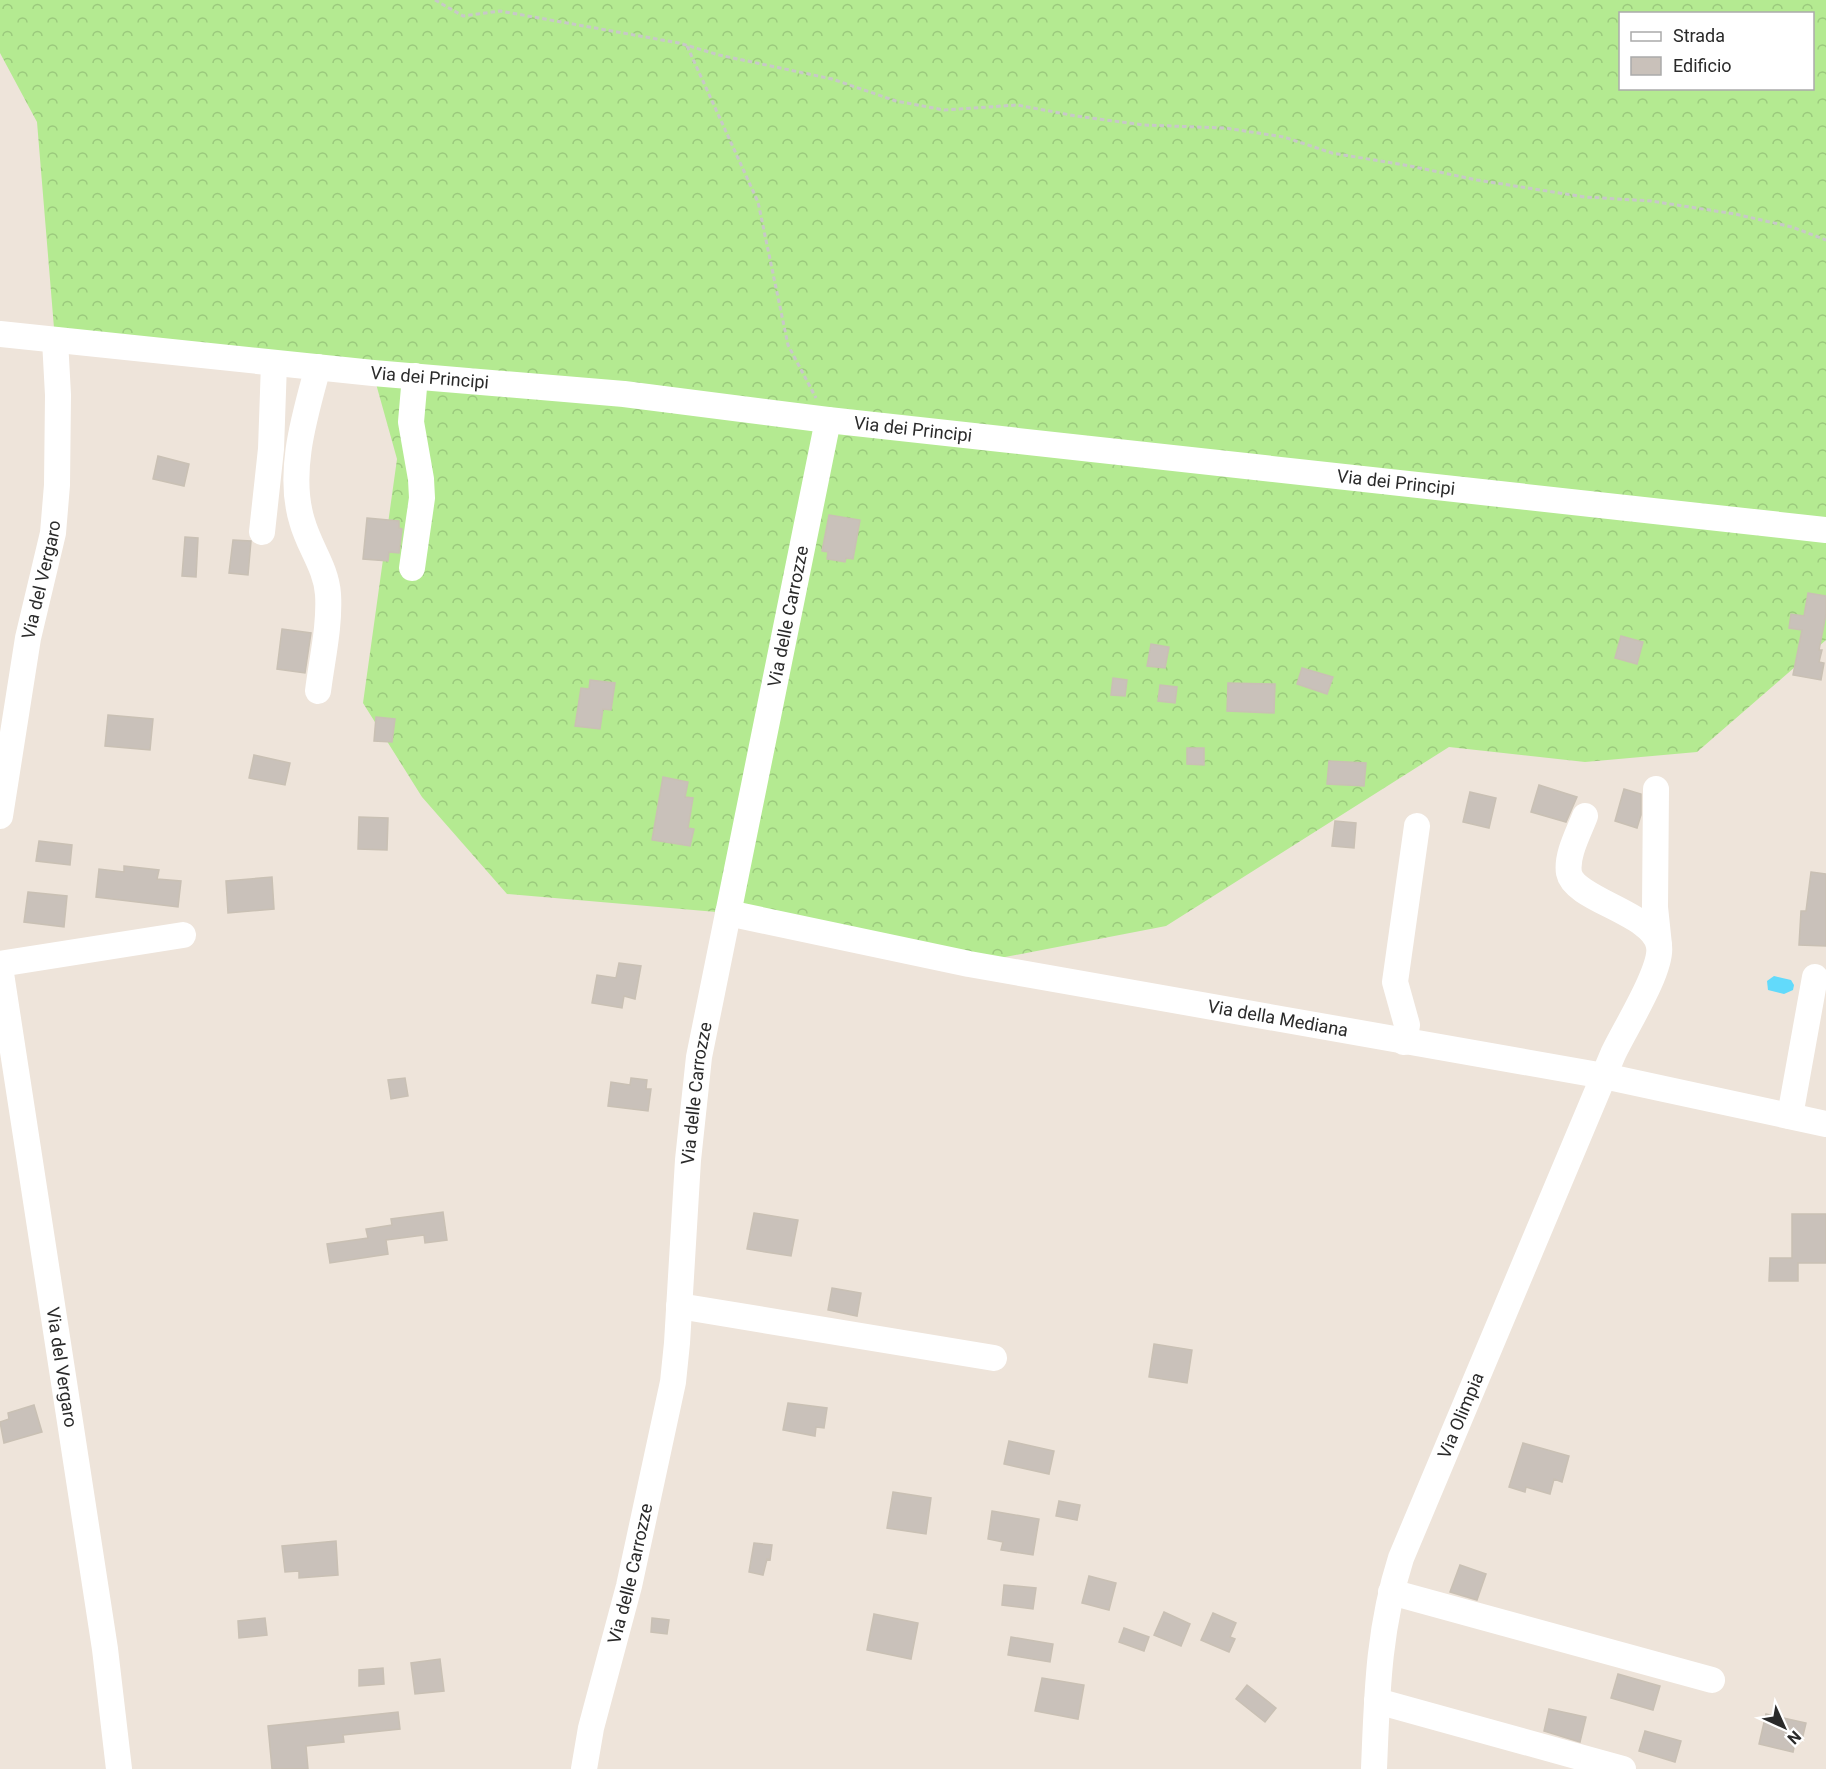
<svg xmlns="http://www.w3.org/2000/svg" width="1826" height="1769" font-family="Roboto,sans-serif">
  <defs>
    <pattern id="forest-crowns" width="20" height="18" patternUnits="userSpaceOnUse" patternTransform="scale(1.5)"><rect width="20" height="18" fill="#b4ea91"/><path d="M2 6a3 3 0 1 1 6 0M12 15a3 3 0 1 1 6 0" fill="none" stroke="#9bc97d"/></pattern>
  </defs>
  <rect width="100%" height="100%" fill="#eee4da"/>
  <!-- forest -->
  <path fill="url(#forest-crowns)" fill-rule="evenodd" d="M0 0H1826V640L1697 752 1585 762 1449 747 1166 926 969 964 728 913 507 894 422 797 363 703 397 459 373 373 55 340 37 122 0 53ZM1620 14H1812V88H1620Z"/>
  <!-- water -->
  <path fill="#62dafb" d="M1774 976 1791 980 1794 985 1793 990 1784 994 1768 990 1767 981Z"/>
  <!-- building -->
  <path fill="#c9c1ba" stroke="#c9c0b4" stroke-width="1.5" d="M158 456 189 464 184 486 153 479Z
    M829 515 860 520 853 559 846 558 845 562 827 559 828 552 822 551Z
    M367 518 399 521V528L402 529 399 553 389 552 388 561 363 559Z
    M185 537 198 538 196 577 182 576Z
    M233 540 251 541 248 575 229 573Z
    M1808 593 1826 596V614L1819 650H1822L1819 662 1824 663 1821 680 1793 675 1802 630 1789 628 1791 614 1804 616Z
    M282 629 311 633 305 673 277 669Z
    M1621 636 1643 642 1637 664 1615 658Z
    M1151 644 1169 647 1165 668 1147 666Z
    M1302 668 1333 677 1327 694 1297 684Z
    M1113 678 1127 680 1125 696 1111 695Z
    M590 680 615 683 611 710 603 709 600 729 575 726 581 688 589 689Z
    M1228 683 1275 684 1274 713 1227 711Z
    M1160 685 1177 687 1175 703 1158 701Z
    M108 715 153 719 150 750 105 746Z
    M376 717 395 719 392 742 374 741Z
    M1187 748H1204V765L1187 764Z
    M254 755 290 763 285 785 249 778Z
    M1329 761 1366 763 1364 786 1327 784Z
    M663 777 688 782 685 797 693 798 688 828 694 829 690 846 652 840Z
    M1539 785 1577 797 1566 822 1531 812Z
    M1624 789 1641 794V815L1637 828 1615 821Z
    M1470 792 1496 798 1489 828 1463 822Z
    M359 817 388 818 387 850 358 849Z
    M1335 821 1356 823 1354 848 1332 846Z
    M39 841 72 845 70 865 36 861Z
    M124 866 159 870 157 879 181 881 178 907 96 897 99 869 124 872Z
    M1811 872 1826 874V946L1799 945 1801 911H1806Z
    M272 877 274 909 228 913 226 881Z
    M28 892 67 896 64 927 24 922Z
    M619 963 641 966 635 999 624 996 622 1008 592 1003 597 975 616 978Z
    M405 1078 408 1096 391 1099 388 1080Z
    M631 1078 647 1080 646 1089H651L648 1111 608 1106 611 1082 630 1085Z
    M443 1212 447 1240 425 1243 424 1235 386 1240 388 1254 330 1263 327 1244 368 1238 366 1229 392 1225 391 1219Z
    M754 1213 798 1220 791 1256 747 1249Z
    M1792 1214H1826V1263H1798V1281H1769L1770 1258H1792Z
    M832 1288 861 1293 857 1316 828 1310Z
    M1154 1344 1192 1350 1187 1383 1149 1377Z
    M788 1403 827 1408 824 1428 816 1427 815 1436 783 1430Z
    M34 1405 42 1432 4 1443 0 1422 9 1419 8 1413Z
    M1009 1441 1054 1451 1049 1474 1004 1464Z
    M1523 1443 1569 1456 1562 1482 1554 1479 1550 1494 1526 1487 1525 1492 1509 1487Z
    M893 1492 931 1498 926 1534 887 1528Z
    M1059 1501 1080 1505 1077 1520 1056 1516Z
    M992 1511 1039 1519 1033 1555 1001 1550 1003 1542 988 1539Z
    M336 1541 338 1575 299 1578V1571L285 1572 282 1546Z
    M754 1543 772 1545 770 1560 767 1559 763 1575 749 1572Z
    M1460 1565 1486 1574 1477 1600 1450 1592Z
    M1089 1576 1116 1583 1109 1610 1082 1603Z
    M1004 1585 1036 1588 1033 1609 1002 1605Z
    M1164 1612 1190 1624 1181 1646 1154 1635Z
    M1213 1613 1236 1623 1230 1637 1235 1639 1229 1652 1201 1640Z
    M874 1614 918 1623 911 1659 867 1650Z
    M265 1618 267 1635 239 1638 238 1621Z
    M652 1618 669 1620 667 1634 651 1632Z
    M1124 1628 1149 1637 1144 1651 1119 1642Z
    M1011 1637 1053 1644 1050 1662 1008 1655Z
    M440 1659 444 1691 415 1694 411 1663Z
    M383 1668 384 1684 359 1686V1670Z
    M1618 1674 1660 1686 1653 1710 1611 1698Z
    M1042 1678 1084 1685 1078 1719 1035 1711Z
    M1247 1685 1276 1708 1265 1722 1236 1699Z
    M1549 1709 1586 1717 1580 1742 1544 1731Z
    M398 1712 400 1729 343 1735 344 1742 306 1746 308 1769H272L268 1726Z
    M1766 1714 1806 1723 1802 1740 1796 1739 1793 1752 1759 1744Z
    M1645 1731 1681 1741 1675 1762 1639 1751Z"/>
  <g fill="none" stroke-linecap="round" stroke-linejoin="round">
    <!-- path -->
    <path stroke="#c8c8c8" stroke-width="3" stroke-dasharray="4.5 3" stroke-linecap="butt" d="M435 0 463 16 500 11 679 43 719 55 832 79 896 101 944 110 1017 105 1076 116 1144 125 1225 128 1284 137 1332 153 1410 166 1477 180 1585 197 1651 201 1735 214 1792 227 1826 240
      M687 46 758 202 788 345 816 398"/>
    <!-- minor -->
    <g stroke="#fff" stroke-width="26">
      <path id="s1" d="M0 334 373 373 624 394 828 420 1826 530"/>
      <path d="M318 367C305 415 287 472 302 521 309 547 326 567 328 594 330 626 322 659 318 691"/>
      <path d="M262 532 271 449 274 363"/>
      <path d="M412 568 422 498 421 479 411 422 415 376"/>
      <path d="M1656 789 1655 907 1659 945"/>
      <path id="s2" d="M0 816 28 638 53 533 57 485 58 395 55 340"/>
      <path id="s3" d="M728 913 969 964 1604 1076 1826 1124"/>
      <path d="M0 964 183 935"/>
      <path id="s4" d="M0 967 105 1649 119 1769"/>
      <path d="M1404 1042 1407 1025 1395 982 1417 826"/>
      <path d="M1790 1116 1815 977"/>
      <path d="M679 1306 994 1358"/>
      <path d="M1391 1592 1712 1680"/>
      <path d="M1377 1701 1623 1769"/>
      <path id="s5" d="M584 1769 591 1728 629 1586 673 1382 677 1343 688 1160 699 1057 828 420"/>
      <path id="s6" d="M1374 1769C1377 1695 1378 1630 1401 1558L1613 1054C1624 1030 1663 969 1659 946 1654 913 1574 900 1569 873 1566 855 1579 832 1585 816"/>
    </g>
  </g>
  <g text-anchor="middle" stroke-width="6" stroke-linejoin="round" paint-order="stroke">
    <!-- street labels -->
    <g font-size="18" fill="#2a2a2a" stroke="#fff">
      <text dy="6" stroke="none"><textPath href="#s1" startOffset="432">Via dei Principi</textPath></text>
      <text dy="6" stroke="none"><textPath href="#s1" startOffset="918">Via dei Principi</textPath></text>
      <text dy="6" stroke="none"><textPath href="#s1" startOffset="1404">Via dei Principi</textPath></text>
      <text dy="6" stroke="none"><textPath href="#s2" startOffset="240">Via del Vergaro</textPath></text>
      <text dy="6" stroke="none"><textPath href="#s5" startOffset="1173">Via delle Carrozze</textPath></text>
      <text dy="6" stroke="none"><textPath href="#s3" startOffset="560">Via della Mediana</textPath></text>
      <text dy="6" stroke="none"><textPath href="#s5" startOffset="687">Via delle Carrozze</textPath></text>
      <text dy="6" stroke="none"><textPath href="#s4" startOffset="405">Via del Vergaro</textPath></text>
      <text dy="6" stroke="none"><textPath href="#s6" startOffset="368">Via Olimpia</textPath></text>
      <text dy="6" stroke="none"><textPath href="#s5" startOffset="201">Via delle Carrozze</textPath></text>
    </g>
  </g>
  <!-- legend -->
  <rect x="1619" y="12" width="195" height="78" fill="#ffffff" stroke="#aaaaaa" stroke-width="1.5"/>
  <rect x="1631" y="32" width="30" height="9" fill="#ffffff" stroke="#aaaaaa" stroke-width="1.5"/>
  <text x="1673" y="42" font-size="18" fill="#2a2a2a">Strada</text>
  <rect x="1631" y="57" width="30" height="18" fill="#c9c1ba" stroke="#aaaaaa" stroke-width="1.5"/>
  <text x="1673" y="72" font-size="18" fill="#2a2a2a">Edificio</text>
  <!-- north arrow -->
  <g transform="translate(1784 1727) rotate(135)" stroke="#ffffff" stroke-width="4.5" paint-order="stroke">
  <path d="M0-4.5L10 22L0 15L-10 22Z" fill="#2a2a2a"/>
  <text y="-9" font-size="16" font-weight="bold" text-anchor="middle" fill="#2a2a2a">N</text>
  </g>
</svg>
